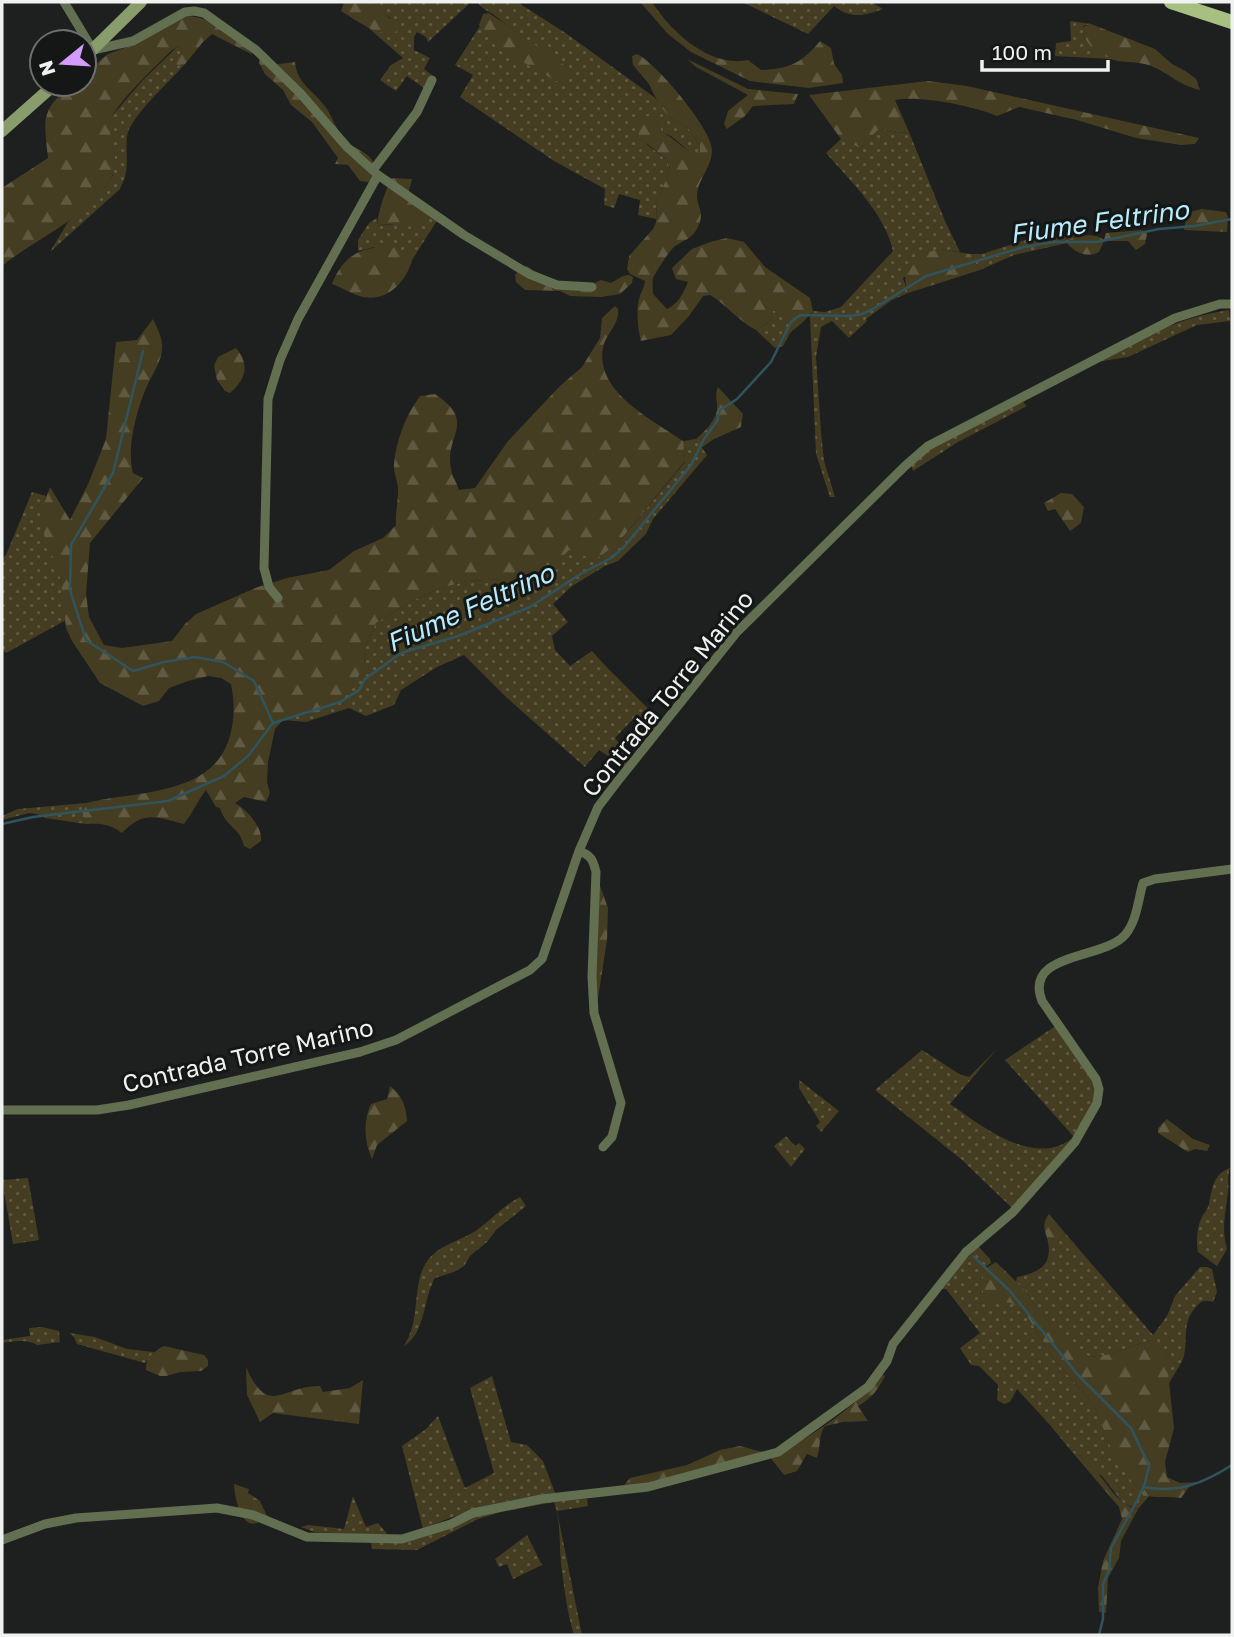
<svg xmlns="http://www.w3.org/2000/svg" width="1234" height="1637" font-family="'Golos Text',sans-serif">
  <defs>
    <pattern id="grass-dots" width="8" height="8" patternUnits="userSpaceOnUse" patternTransform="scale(1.75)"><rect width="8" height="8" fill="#453d22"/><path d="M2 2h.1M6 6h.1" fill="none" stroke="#605a42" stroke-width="1.8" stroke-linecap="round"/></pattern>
    <pattern id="forest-firs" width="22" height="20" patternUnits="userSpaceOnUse" patternTransform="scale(1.75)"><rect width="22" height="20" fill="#453d22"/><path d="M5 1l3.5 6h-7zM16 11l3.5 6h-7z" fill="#605a42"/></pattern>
  </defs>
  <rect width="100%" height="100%" fill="#1d201e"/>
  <!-- grass -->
  <path fill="url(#grass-dots)" d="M365 2H467L469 4 428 42 426 37 417 32 414 37V50L430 58 424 69 432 75 424 88 407 76 396 91 380 80 391 65 403 58 365 25 379 32 391 18Z
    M477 2H517L564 32 654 97 671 118 688 128 700 146V153L690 152 671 136 663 133 659 129 658 121 646 144 667 160 670 169 657 202 656 219 638 215 640 200 619 194 614 208 604 205 605 189 554 161 460 97 473 75 455 65 480 26 499 48 556 81 570 69C546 52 520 37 498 18 490 11 484 11 477 2Z
    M742 2H871L883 9C864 16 850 19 834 6L808 34Z
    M1070 21 1091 24 1083 26C1081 44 1099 51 1112 59L1055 56 1056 43 1071 41Z
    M178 46 184 50 175 66 185 64C172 79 129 118 127 136 125 157 131 167 120 189L50 252 68 222 104 188 113 175 115 160 109 132 111 117 142 81Z
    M880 129 897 133 909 132 945 221 960 252 940 249 903 278 908 293 892 300 866 319 867 321 849 338 832 321 821 327 816 357 821 432 824 461 835 497H830L816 454 810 317 813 311 825 312 841 307 893 251C884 212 852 183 826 153L841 139 860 148C869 144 871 134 880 129Z
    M429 213 438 219 412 260V256L374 247 358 251V240L369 223 377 218 378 225C397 227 411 218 429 213Z
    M1069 230 1075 237 1070 239 1067 243 1014 255 980 270 970 254H982L1028 239Z
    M780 309 803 322 790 333 783 346 775 348 756 330 770 321 773 311Z
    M1229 310 1230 321 1197 325 1128 357 1096 362C1142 338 1176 318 1229 310Z
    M1021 400 1027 406 958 442 913 471 911 465 931 447Z
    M696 439 707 455 653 519 646 534 618 561 605 566 572 586 553 604 568 622 552 636 555 650 570 666 592 651C614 676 638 697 661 722L651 732 636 716 615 738 631 758 624 767 599 750 585 767 506 697 464 655 437 667 401 690 394 705 366 716 349 708 306 722 283 720 293 715 314 714 364 665 365 648 376 623 412 601 438 589 467 581 518 578 569 550 618 543 685 462 683 441Z
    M32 492 46 496C39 523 50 540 57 565 62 583 65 601 66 620L6 653 2 650V559L6 555Z
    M86 803C81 809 82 818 86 824L45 818 37 814 29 813 2 820V816L18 809Z
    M1057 1025 1096 1082C1106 1112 1034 1186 1013 1209L962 1160 875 1090 922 1050 961 1075 969 1077 997 1049 950 1104C983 1127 1035 1169 1074 1137L1005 1060Z
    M799 1080 839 1111 821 1132 816 1126 820 1122 799 1088Z
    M786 1136 795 1146 799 1143 805 1149 791 1167 774 1146Z
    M1230 1168C1227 1176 1229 1183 1228 1191 1226 1212 1221 1228 1227 1249L1217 1266 1198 1252C1196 1242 1197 1228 1201 1219 1203 1214 1208 1209 1209 1204 1212 1189 1213 1174 1230 1168Z
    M28 1178 39 1240 13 1244 2 1180Z
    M520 1197 526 1206 496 1230 487 1242 470 1256 464 1266 454 1272 435 1278C423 1298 426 1333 404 1346 418 1324 414 1301 420 1277 429 1245 454 1245 477 1230 492 1219 504 1205 520 1197Z
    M1065 1233 1153 1335 1167 1316 1175 1296 1200 1267H1207L1212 1269 1217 1292 1213 1302C1203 1299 1201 1301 1195 1308 1182 1323 1188 1339 1184 1356 1181 1366 1172 1376 1168 1386L1166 1354 1151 1340 1110 1354 1091 1357 1076 1351 1035 1306 1025 1290 1016 1282 1017 1277C1036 1273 1053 1267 1048 1242H1058Z
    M978 1246 990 1259 991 1263 985 1267 983 1293 998 1301 1011 1303 1026 1314 1055 1361 1094 1405 1114 1455C1133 1464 1126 1493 1150 1495L1138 1509 1123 1503 1102 1476 1097 1473 1081 1456 1073 1453 1050 1425 1017 1389 1010 1402 1004 1404 997 1400 998 1385 979 1366 971 1365 960 1348 980 1333 946 1289H939Z
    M42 1327 59 1331 60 1342 37 1345C29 1339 12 1341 2 1343V1340L30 1336 29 1328Z
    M69 1333 95 1337 127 1349 154 1352 145 1363 77 1344 74 1337Z
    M492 1376 511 1442 527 1445 543 1461 555 1493C505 1500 470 1509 423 1529L402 1446 426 1429 438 1416 465 1488 494 1473 470 1388Z
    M353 1496 366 1527 378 1523 389 1536 315 1532 301 1527 308 1525 344 1529Z
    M587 1499 588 1506 557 1511 582 1635H574C567 1612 564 1587 561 1563 559 1543 561 1521 554 1502L501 1512 478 1519 417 1550 372 1549 371 1542 406 1540 475 1514 553 1500Z
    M527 1535 542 1565 513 1579 507 1564 499 1567 495 1559Z"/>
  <!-- forest -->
  <path fill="url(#forest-firs)" d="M344 2C351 2 361 0 367 3 378 7 392 18 397 28L396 32C381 39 354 19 341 11Z
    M640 2H652C671 32 710 68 748 60L761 70C789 69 802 63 820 41L831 48 834 64 842 75 843 83 809 88 750 81 691 52 668 34Z
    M489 13 570 69 572 75 562 83 556 81 498 48 479 25 483 14Z
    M186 16C211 16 237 37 253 55L212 34 203 42 185 64 175 66 183 49 178 46 171 51C158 64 114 105 111 120 106 139 122 160 111 178 86 219 38 237 2 266V188L48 158C44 119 40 111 72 84H84V74L108 54 138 43Z
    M1091 24 1155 49 1172 64 1187 72 1196 79 1200 90C1178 85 1171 74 1151 66 1139 61 1126 63 1114 60 1100 56 1081 42 1083 27Z
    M637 54C656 63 712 129 712 150 712 167 698 179 697 195 697 208 705 212 698 227 691 240 685 239 674 247 670 250 655 273 653 278 652 282 653 290 653 294L667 309C678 304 683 294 688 282L676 279 672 268 692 249 710 242 727 238 744 242 765 267 810 298 813 311 803 322 779 310 773 311 770 321 756 330C738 321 727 305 710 295L703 296 689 316 671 335 641 341C638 331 636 309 639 299 641 292 644 289 645 281L630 274 627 269 629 256 653 229 656 222 657 202 670 169 667 160 639 137 637 121 643 117 654 115 663 133C676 138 686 155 700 152V146L688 128 671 118 659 105 649 84 633 65 632 56Z
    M260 59 270 65 295 62C297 85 315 91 327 109 333 118 336 130 343 138 354 151 373 151 376 170L369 182 360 181 348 165 335 164 338 158 312 122 291 105 283 90 265 74 259 63Z
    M687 59 748 89 798 94 794 104 753 106 745 116 727 129 724 124 728 111 748 95 696 67Z
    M928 81 967 86 1199 138 1195 144 1181 145 1136 138 1077 120 1019 107 997 116C974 106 919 95 895 100L909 132 897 133 880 129C871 134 869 144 860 148L841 139 809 95Z
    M391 178 412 179 408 194 429 213 426 219 414 228 408 226 407 220 402 224 378 225C376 216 387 188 391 178Z
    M1201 209 1226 212 1228 217 1227 232 1184 230 1187 213Z
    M1142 230 1147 234 1145 244 1136 250 1128 241H1104L1099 252C1087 258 1075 253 1067 243L1070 239C1081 235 1095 233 1104 240L1106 233Z
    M388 246 406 251 413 256C408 280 389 302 363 297 351 294 343 288 332 284 343 256 359 248 388 246Z
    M940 249 970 254 980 270 908 293C899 265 913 255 940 249Z
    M526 266 549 280 593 287 596 282 601 280 611 283 623 276 629 275 633 277 632 283 620 294 601 297 570 296 560 291 525 290 516 282 515 275 522 267Z
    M615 306 618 309C620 325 605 334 603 348 595 392 653 420 683 441L685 461 618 543 595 560 569 550 550 570 518 578 467 581 438 589 412 601 376 623 365 648 364 665 352 689 314 714 293 715 283 720 275 729 268 762 267 782 270 793 266 802 244 797 235 803C247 810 263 827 261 841L250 849 244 846C240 827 226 828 220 808L216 807 206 790C197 801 193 813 184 824 156 817 144 810 122 833 110 824 101 823 86 824 82 818 81 809 86 803 132 791 208 797 228 742 235 722 235 704 231 684L221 678 208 676 188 681 169 688 159 701 143 706 100 683 72 641 66 628 61 581 42 527V509L50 487 70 520 89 482 106 439 116 342 137 340 153 319C156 326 162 336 162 345 163 360 153 373 147 386 137 408 126 449 133 473L143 478 90 543 86 594 89 617 104 645 122 648 172 641 185 624 196 614 258 587 287 578 329 570 354 551 383 538 396 525C395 514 398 504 398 492 399 483 393 473 394 464 396 440 406 415 420 396L435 394C478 423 444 434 451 469 452 476 457 483 459 490L475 488 508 441 560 386 582 367 600 338 602 318Z
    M236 348C250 365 246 379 230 393L225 391 217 380 214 366 218 357Z
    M718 387 743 414 741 427 714 439 701 448 696 439C704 432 715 422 717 410 718 401 714 396 718 387Z
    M1061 493 1072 494 1084 507 1081 523 1070 531 1055 509 1048 511 1044 503Z
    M598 880 608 908 607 940 596 1011 595 970Z
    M390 1086C402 1096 406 1105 407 1121L377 1145 372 1159C364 1141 363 1121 371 1104L387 1099Z
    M1167 1119 1193 1139 1210 1145 1207 1151 1195 1149 1188 1152 1158 1133V1128Z
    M1049 1214 1065 1233 1058 1242H1048C1045 1229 1041 1225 1049 1214Z
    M996 1262 1025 1290 1035 1306 1077 1351 1091 1357 1110 1354 1151 1340 1160 1342 1166 1354 1174 1428 1165 1462 1167 1477 1180 1483 1200 1482 1189 1487 1181 1498C1169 1496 1152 1499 1142 1494 1126 1485 1131 1463 1114 1456L1094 1405 1055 1361 1026 1314 1011 1303 989 1300 983 1293V1270Z
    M164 1346 204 1355 208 1360V1366L201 1371 180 1372 166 1376H160L146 1370C145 1358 154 1351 164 1346Z
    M246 1367C269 1419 282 1385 320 1386L323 1392 350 1388 363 1380 359 1424 273 1413 260 1422 247 1395Z
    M881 1374 885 1376C878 1390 871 1399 858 1406L868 1421 843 1422 825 1426C818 1435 821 1448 817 1458L807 1454 797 1471 784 1475 769 1456C800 1446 864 1402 881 1374Z
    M740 1446 766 1453 620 1490 630 1478 687 1465 720 1450Z
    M1073 1453C1099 1459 1109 1504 1138 1509L1121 1541 1119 1558 1108 1578 1106 1613 1099 1612 1098 1588 1103 1561 1122 1519 1119 1507Z
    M234 1484 249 1489 248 1493 260 1501 267 1516C243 1540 235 1501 234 1484Z"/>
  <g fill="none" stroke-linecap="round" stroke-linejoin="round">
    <!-- stream -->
    <path stroke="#30545d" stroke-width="2.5" d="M143 351 113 473 71 545 70 590 86 640 133 671 164 662 195 657 223 662 254 681 273 723
      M2 824 33 817 168 801 224 776 248 756 273 723 340 702 359 690 365 679 401 653 458 636 530 607 582 573 611 558 624 547 691 465 704 439 717 421 720 410 737 399 771 362 791 322 800 315 851 316 862 314 873 309 926 276 1024 247 1053 242H1097L1159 229 1194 226 1232 219
      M974 1257 1009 1290 1078 1375 1131 1428 1149 1466 1145 1483 1138 1499 1111 1548 1109 1570 1103 1584V1619L1099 1635
      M1144 1487C1177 1494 1204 1483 1232 1465"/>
    <!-- street -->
    <path stroke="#636f51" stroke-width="9" d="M64 2 93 50 133 41 185 12 194 11 204 13 256 50 301 94 347 147 378 175 464 235 529 274 557 285 592 287
      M373 170 417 112 432 80
      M278 598 269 587 264 568 268 399 280 360 298 319 378 175
      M579 851C591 855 593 860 596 872L592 976 594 1013 621 1103 612 1137 603 1147
      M2 1110H97L129 1105 360 1052 396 1040 530 970 542 959 579 851 598 807 617 782 737 632 905 466 928 446 1175 318 1220 304H1232
      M2 1540 45 1524 76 1518 217 1508 253 1515 307 1537 402 1539 451 1524 473 1513 541 1499 648 1487 778 1452 868 1387 887 1361 893 1344 966 1252 1013 1212 1075 1142 1097 1103 1099 1089 1096 1079 1042 1001C1023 952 1103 960 1125 935 1137 921 1138 900 1143 883L1155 879 1232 869"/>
    <!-- secondary -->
    <path stroke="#899c6c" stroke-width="12" d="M84 58 141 2
      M2 131 55 84"/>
    <!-- primary -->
    <path stroke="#a7bf81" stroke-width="14" d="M1171 2 1232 22"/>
  </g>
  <g text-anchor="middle" stroke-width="6" stroke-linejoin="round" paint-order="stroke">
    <!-- street labels -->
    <g font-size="24" fill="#eff2f0" stroke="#141715">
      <text transform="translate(668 694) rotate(-51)" y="8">Contrada Torre Marino</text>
      <text transform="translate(248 1056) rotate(-13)" y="8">Contrada Torre Marino</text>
    </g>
    <!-- water labels -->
    <g font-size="26" font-style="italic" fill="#b7edfd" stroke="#141715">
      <text transform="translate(1099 222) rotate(-8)" y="9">Fiume Feltrino</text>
      <text transform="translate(470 608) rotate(-24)" y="9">Fiume Feltrino</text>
    </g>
  </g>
  <!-- border -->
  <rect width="1234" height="1637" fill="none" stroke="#eff2f0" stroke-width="7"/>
  <!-- north arrow -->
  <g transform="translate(63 63) rotate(252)"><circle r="33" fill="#141715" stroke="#6c6f6d" stroke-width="2"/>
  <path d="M0-5L12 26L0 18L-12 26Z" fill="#d39cfd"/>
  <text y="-10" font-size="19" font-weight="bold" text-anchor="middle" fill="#eff2f0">N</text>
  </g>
  <!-- scale -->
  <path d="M982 60v10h126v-10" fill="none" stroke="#eff2f0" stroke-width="3.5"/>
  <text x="992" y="60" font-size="21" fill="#eff2f0" stroke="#141715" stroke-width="5" paint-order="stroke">100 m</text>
</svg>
